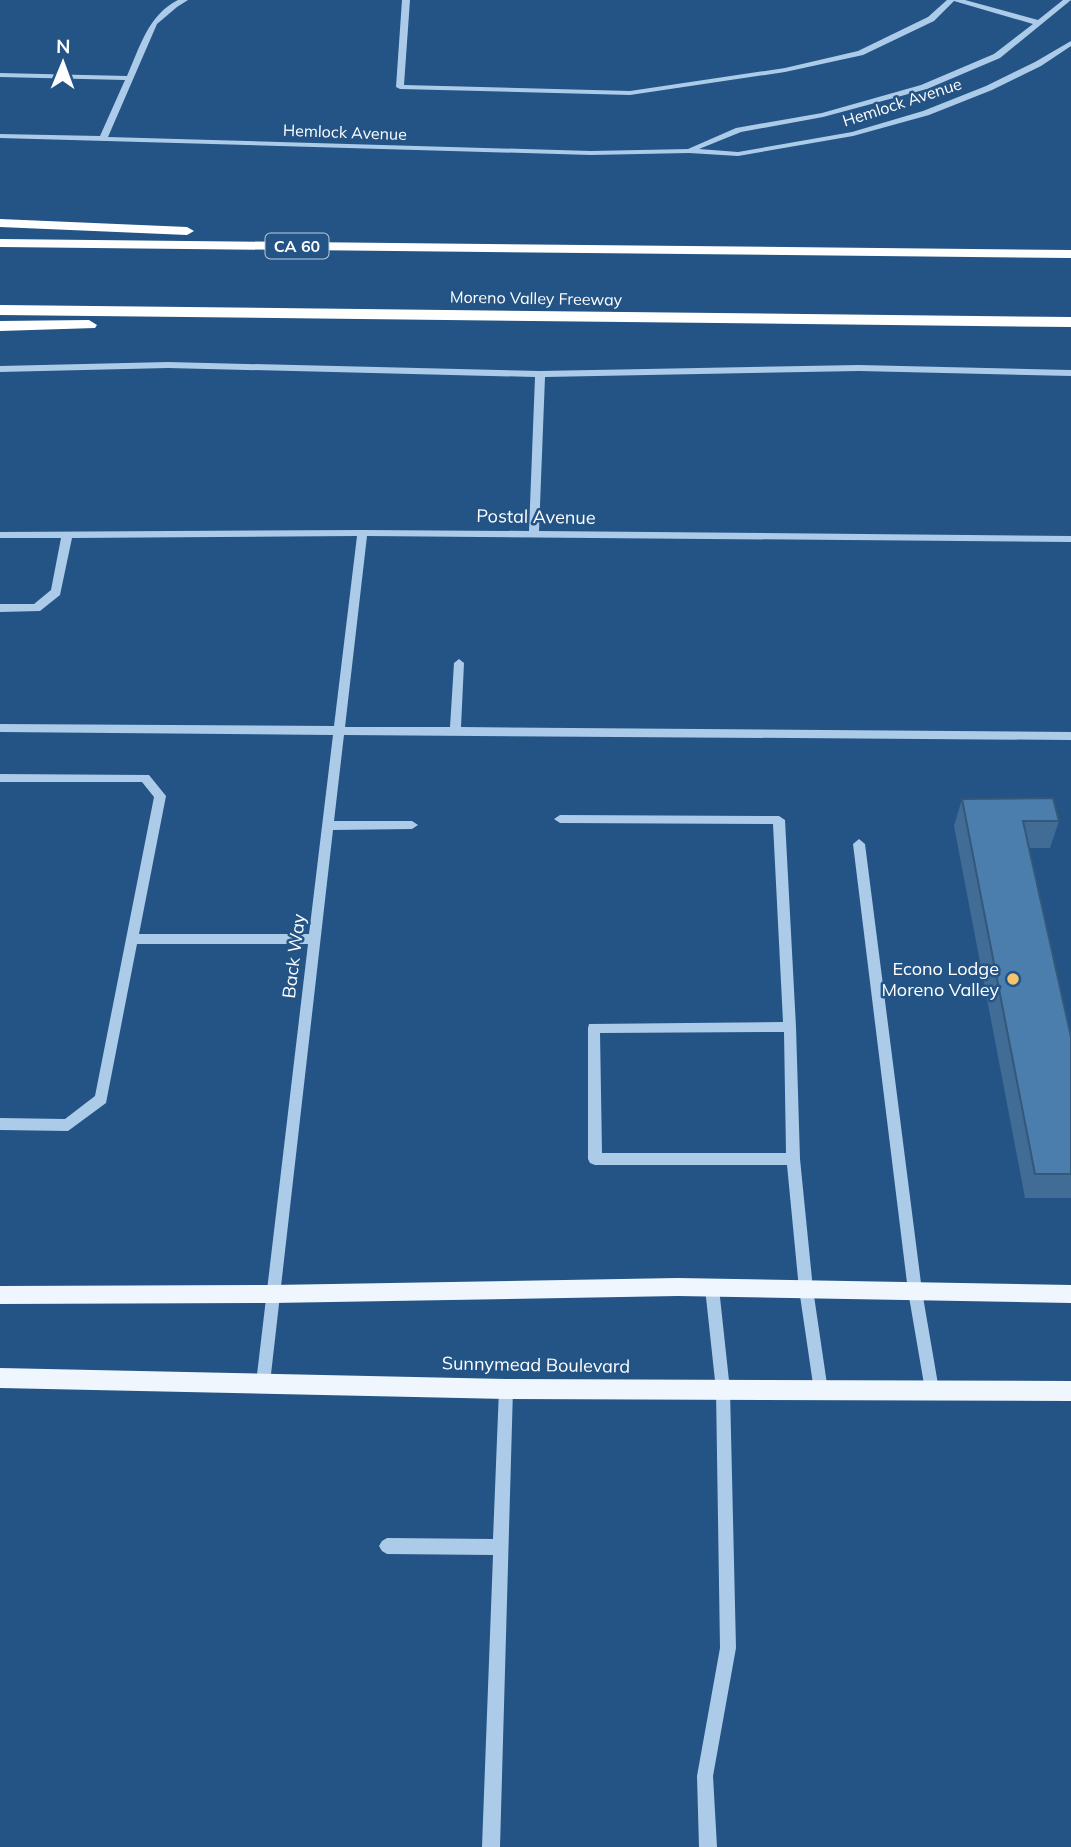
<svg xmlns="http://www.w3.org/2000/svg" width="1071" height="1847" font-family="Mulish,sans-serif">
  <rect width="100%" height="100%" fill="#235485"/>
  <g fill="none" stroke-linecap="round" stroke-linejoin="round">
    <!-- minor -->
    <path fill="#accbe9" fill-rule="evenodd" d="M178 0H188L177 7 157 24 108 137 591 151 688 149 736 128 822 113 921 85 994 54 1033 24 954 1 934 21 863 55 785 72 630 95 400 89 396 87 402 0H410L404 85 630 91 785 68 858 51 928 17 947 0H965L1038 20 1063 0H1071L1000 58 927 89 823 117 741 132 699 149 738 152 852 132 923 111 986 86 1035 62 1071 41V46L1041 66 992 90 929 115 853 136 738 156 689 153 591 155 0 138V134L100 136 125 80 0 77V73L127 76C140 47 148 15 178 0Z
      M168 362 540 371 859 365 1071 370V376L859 371 545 377 539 531 1071 536V542L367 536 345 727H450L454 663 459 659 464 663 461 727 1071 732V740L344 735 334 821H412L418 825 412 829 333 830 270 1383 268 1388 263 1390 258 1388 256 1383 308 944H137L106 1103 68 1131 0 1130V1118L65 1119 95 1096 154 797 142 782H0V774L149 775 166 796 139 934H309L333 735 0 732V724L334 726 357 536 72 538 60 595 40 611 0 612V604H34L51 590 61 538H0V532L362 530 529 531 535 377 168 368 0 372V366Z
      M560 815 779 816 785 820 796 1027 800 1159 813 1289 828 1391 826 1396 821 1398 816 1396 814 1391 799 1289 787 1165H595L590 1163 588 1159V1028L589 1024 783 1022 773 824 560 823 554 819ZM784 1032 786 1153H602L600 1033Z
      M859 839 865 844 922 1291 939 1390 937 1395 932 1397 927 1395 925 1390 908 1291 853 844Z
      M712 1282 717 1283 719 1288 730 1390 736 1648 713 1776 717 1847H699L697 1776 720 1648 716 1390 705 1288 707 1283Z
      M506 1382 511 1384 513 1389 500 1847H482L493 1555 387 1554 382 1551 379 1546 382 1541 387 1538 493 1539 499 1389 501 1384Z"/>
    <!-- major -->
    <path fill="#eff6fe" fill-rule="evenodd" d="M678 1278 1071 1285V1303L678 1296 272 1303 0 1304V1286L272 1285Z
      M0 1368 506 1379 1071 1381V1401L506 1399 0 1388Z"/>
    <!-- highway -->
    <path fill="#fff" fill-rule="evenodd" d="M0 219 187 227 194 231 187 235 0 227Z
      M0 239 1071 250V258L0 247Z
      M0 305 1071 317V327L0 315Z
      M89 320 97 325 95 328 0 331V321Z"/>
  </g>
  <!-- wall -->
  <path fill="#406c95" d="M962 799 1059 821 1050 848H1029L1071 1037V1198H1025L954 826Z"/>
  <!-- building -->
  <path fill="#4b7ead" stroke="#345879" stroke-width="2" d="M1053 798 1059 821H1023L1071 1037V1174H1035L962 799Z"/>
  <!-- markers -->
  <circle fill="#f4c56f" stroke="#235485" stroke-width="2.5" cx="1013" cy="979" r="7"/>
  <g text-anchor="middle" stroke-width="5" stroke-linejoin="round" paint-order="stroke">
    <!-- far-street labels -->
    <g font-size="16" fill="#fff" stroke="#235485">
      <text transform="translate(902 102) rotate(-18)" y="6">Hemlock Avenue</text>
      <text transform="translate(345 132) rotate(2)" y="6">Hemlock Avenue</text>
      <text transform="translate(536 298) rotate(1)" y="6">Moreno Valley Freeway</text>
    </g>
    <!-- shield labels -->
    <rect fill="#235485" stroke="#bdccda" stroke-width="2" x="265.5" y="233.5" width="63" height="25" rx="5"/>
    <g font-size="16" font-weight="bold" fill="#fff">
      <text x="297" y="252">CA 60</text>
    </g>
    <!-- street labels -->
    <g font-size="18" fill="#fff" stroke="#235485">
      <text transform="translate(536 517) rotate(1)" y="6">Postal Avenue</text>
      <text transform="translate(294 956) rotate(-83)" y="6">Back Way</text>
      <text transform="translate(536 1365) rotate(1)" y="6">Sunnymead Boulevard</text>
    </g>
    <!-- poi labels -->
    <g font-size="18" fill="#fff" stroke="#235485" text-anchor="end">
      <text x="999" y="975">Econo Lodge<tspan x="999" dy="21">Moreno Valley</tspan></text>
    </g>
  </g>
  <!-- north arrow -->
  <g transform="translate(63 63) rotate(1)" stroke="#235485" stroke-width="5" paint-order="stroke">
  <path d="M0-5L12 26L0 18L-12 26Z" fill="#ffffff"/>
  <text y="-10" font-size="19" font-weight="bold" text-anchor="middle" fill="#ffffff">N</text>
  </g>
</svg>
